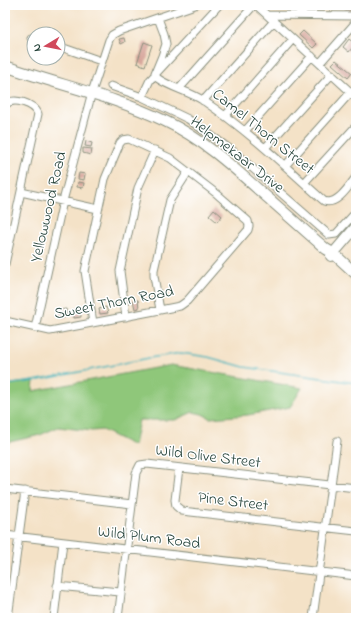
<svg xmlns="http://www.w3.org/2000/svg" width="361" height="623" viewBox="0 0 361 623" font-family="'Indie Flower',sans-serif">
  <style>
    .green { fill: #8fc77a; stroke: #578257 }
    .lines { fill: none; stroke-linecap: round; stroke-linejoin: round }
    .stream { stroke: #45b4bc; stroke-width: 1.5 }
    .building { fill: #d7a69b }
    .street-casing { stroke: #8a907e; stroke-width: 9 }
    .secondary-casing { stroke: #8a907e; stroke-width: 12 }
    .street { stroke: #fff; stroke-width: 7 }
    .secondary { stroke: #fff; stroke-width: 10 }
    .labels { text-anchor: middle; dominant-baseline: central; stroke-width: 3; stroke-linejoin: round; paint-order: stroke }
    .street-label { font-size: 16px; fill: #1f3d34; stroke: #fff }
  </style>
  <rect width="100%" height="100%" fill="#fff"/>
  <filter id="ink" filterUnits="userSpaceOnUse"><feTurbulence type="fractalNoise" baseFrequency=".025" numOctaves="2"/><feDisplacementMap in="SourceGraphic" scale="8" xChannelSelector="R" yChannelSelector="G"/><feConvolveMatrix kernelMatrix="1 2 1 2 8 2 1 2 1" color-interpolation-filters="sRGB"/></filter>
  <filter id="wash" filterUnits="userSpaceOnUse"><feTurbulence type="fractalNoise" baseFrequency=".012" numOctaves="4" result="noise"/><feDisplacementMap in="SourceGraphic" scale="16" xChannelSelector="R" yChannelSelector="G"/><feGaussianBlur stdDeviation="0.9" result="paint"/><feColorMatrix in="noise" values="0 0 0 0 0 0 0 0 0 0 0 0 0 0 0 0 0 1.4 0 .05"/><feComposite in="paint" operator="in"/></filter>
  <g filter="url(#wash)">
    <rect width="100%" height="100%" fill="#f4e2c7"/>
    <path class="green" d="M171,365L302,388L290,407L248,415L210,418L202,414L193,412L175,420H139L134,446L102,430L92,431L58,427L40,435L5,443V385L34,381L33,391Z"/>
    <g class="lines">
      <path class="stream" d="M5,385L34,381L149,358L181,353L208,357L244,367L356,383"/>
    </g>
    <g id="blocks">
      <path class="building" d="M345,5H355V10H345Z
        M303,31L317,44L313,48L299,35Z
        M124,38L125,42L121,44L119,39Z
        M349,39L355,44L349,52L343,47Z
        M144,42L152,45L145,66L137,63Z
        M336,60L352,73L348,78L332,64Z
        M86,141L92,143L91,147L85,146Z
        M83,148L92,149L91,155L83,153Z
        M79,173L85,174L84,180L78,179Z
        M78,182L84,183L83,188L77,187Z
        M214,209L222,216L217,222L209,215Z
        M133,300H138L139,308L135,309Z
        M106,307L108,313L100,314L99,309Z
        M66,309L67,317L61,318L60,310Z
        M80,309L81,317L74,318L73,310Z"/>
    </g>
  </g>
  <g filter="url(#ink)">
    <use href="#blocks" fill-opacity="0" stroke="#8a907e" stroke-width="1"/>
    <g class="lines">
      <g class="street-casing">
        <path id="street" d="M256,5L356,97
          M267,15L356,16
          M158,18L164,34L166,44L162,56L155,73L157,78C171,88 189,91 204,101C247,130 285,166 324,201C337,206 349,186 356,177
          M31,38L34,39
          M58,46L101,61
          M320,63L356,22
          M111,86L142,97L188,119L234,152L329,235L336,234L356,212
          M179,89L254,5
          M142,97L150,80L219,5
          M203,101L274,21
          M5,105C13,96 35,104 38,114L5,264
          M225,116L293,39
          M245,131L312,56
          M265,148L332,74
          M285,166L351,92
          M304,183L356,126
          M21,192L98,209
          M160,310L154,276V270L170,200L188,172
          M126,317L120,271L138,188L155,150
          M5,321L50,331L160,310L180,306L187,301L248,230L249,226L248,221L217,194L170,158L129,139L123,140L120,143L105,179L85,271L93,323
          M35,328L63,201L92,92L109,40L112,35L119,31L195,5
          M179,468L175,500L176,506L182,511L356,531
          M5,489L132,504
          M5,535L356,576
          M57,586L120,592
          M8,618L25,491
          M54,618L63,542
          M118,618L136,473L140,465L147,464L356,488
          M313,618L337,441"/>
      </g>
      <g class="secondary-casing">
        <path id="secondary" d="M5,66C58,85 114,96 165,121C201,138 231,165 260,191C282,210 304,230 326,249L333,253L356,274
          M331,256L356,227"/>
      </g>
      <use href="#street" class="street"/>
      <use href="#secondary" class="secondary"/>
    </g>
  </g>
  <g class="labels">
    <g class="street-label">
      <text transform="translate(263 132) rotate(39)">Camel Thorn Street</text>
      <text transform="translate(237 155) rotate(38)">Helpmekaar Drive</text>
      <text transform="translate(49 207) rotate(-77)">Yellowwood Road</text>
      <text transform="translate(114 303) rotate(-11)">Sweet Thorn Road</text>
      <text transform="translate(208 457) rotate(7)">Wild Olive Street</text>
      <text transform="translate(233 502) rotate(7)">Pine Street</text>
      <text transform="translate(149 538) rotate(7)">Wild Plum Road</text>
    </g>
  </g>
  <rect width="361" height="623" fill="none" stroke="#fff" stroke-width="20"/>
  <g transform="translate(46 46) rotate(260)"><circle r="19" fill="#ffffff" stroke="#a5b1ae"/>
  <path d="M0-3L7 15L0 10L-7 15Z" fill="#d1495b"/>
  <text y="-6" font-size="11" font-weight="bold" text-anchor="middle" fill="#1f3d34">N</text>
  </g>
</svg>
